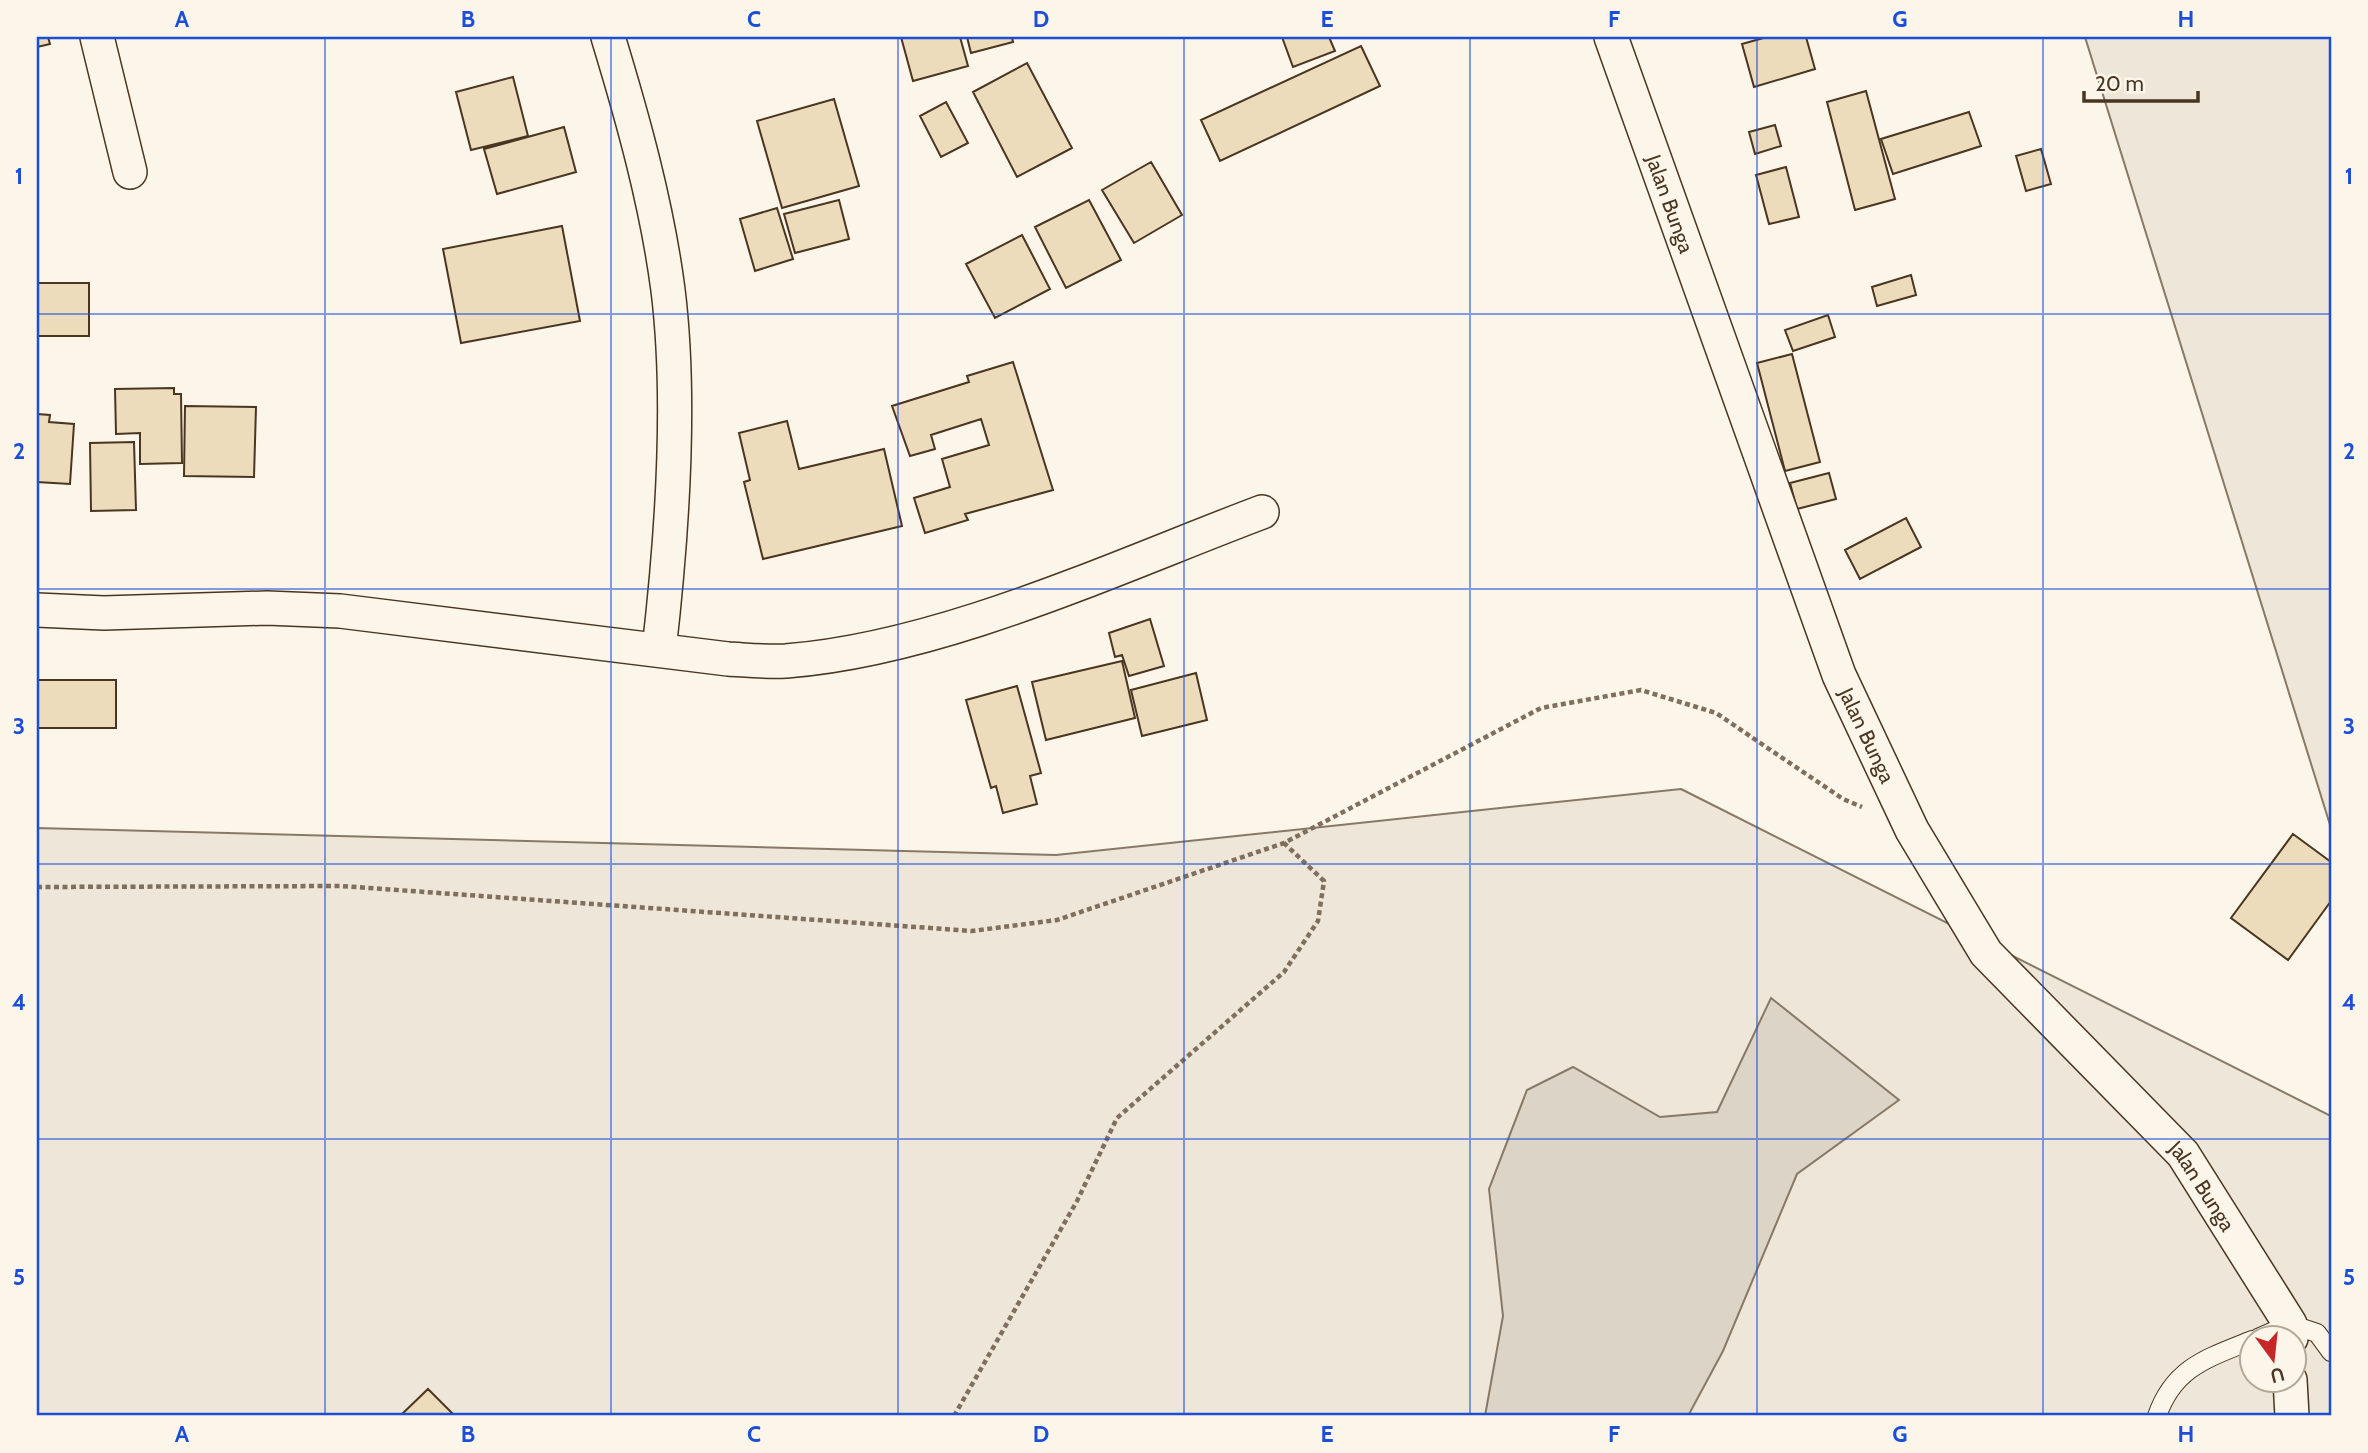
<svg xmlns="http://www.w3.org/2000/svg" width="2368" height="1453" viewBox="0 0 2368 1453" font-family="Cabin,sans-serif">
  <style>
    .green { fill: #ede6d9; stroke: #887966; stroke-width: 2; fill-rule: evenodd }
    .water { fill: #dcd4c6; stroke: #887966; stroke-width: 2 }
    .building { fill: #ecdcbc; stroke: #4a3520; stroke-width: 2 }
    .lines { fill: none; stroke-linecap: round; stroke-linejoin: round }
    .service-casing { stroke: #4a3520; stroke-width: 20 }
    .minor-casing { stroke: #4a3520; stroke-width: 36 }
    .path { stroke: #7f6f5c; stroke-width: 4.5; stroke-dasharray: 5 3.5; stroke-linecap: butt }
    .service { stroke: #fbf6e9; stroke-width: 18 }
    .minor { stroke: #fbf6e9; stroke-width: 33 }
    .grid { fill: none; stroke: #1d4ed8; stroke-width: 2; stroke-opacity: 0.55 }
    .labels { text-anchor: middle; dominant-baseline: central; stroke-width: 5; stroke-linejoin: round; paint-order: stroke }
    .street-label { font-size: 21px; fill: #4a3520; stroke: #fbf6e9 }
    .neatline { fill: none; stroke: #1d4ed8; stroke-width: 2.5 }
    .grid-label { font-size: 23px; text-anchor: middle; font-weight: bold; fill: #1d4ed8 }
  </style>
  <rect width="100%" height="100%" fill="#fbf6e9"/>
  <path class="green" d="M2085,37H2331V828Z
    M1681,789L2331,1116V1416H37V828L1056,855ZM2252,1338H2294V1380H2252Z"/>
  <path class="water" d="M1771,998L1899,1100L1797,1174L1723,1351L1688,1416H1485L1503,1316L1489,1189L1527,1090L1573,1067L1660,1117L1717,1112Z"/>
  <path class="building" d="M37,37H48L50,44L37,47Z
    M901,37H960L968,66L913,81Z
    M967,37H1012L1013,42L971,53Z
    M1282,37H1329L1335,51L1293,67Z
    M1767,37H1806L1815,69L1754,87L1742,44Z
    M1361,46L1380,86L1220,161L1201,120Z
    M1027,63L1072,148L1017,177L973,92Z
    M513,77L528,136L471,150L456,92Z
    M1866,91L1895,199L1855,210L1827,102Z
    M834,99L859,186L782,208L757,121Z
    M946,102L968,143L941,157L920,116Z
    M1969,112L1981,146L1893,174L1881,139Z
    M1775,125L1781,146L1755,154L1749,132Z
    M564,127L576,172L497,194L484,149Z
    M2041,149L2051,184L2026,191L2016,156Z
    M1151,162L1182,215L1134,243L1102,190Z
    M1786,167L1799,217L1769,224L1756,175Z
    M839,200L849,239L795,253L784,214Z
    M1089,200L1121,260L1066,288L1035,227Z
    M777,208L793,259L755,271L740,219Z
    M562,226L580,321L461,343L443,249Z
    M1022,235L1050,289L995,318L966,264Z
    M1911,275L1916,295L1877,306L1872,287Z
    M37,283H89V336H37Z
    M1828,315L1835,337L1793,351L1785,330Z
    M1792,354L1820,462L1785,471L1757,363Z
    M1013,362L1053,490L965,514L968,520L925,533L914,498L950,487L942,459L989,445L981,419L931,435L935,449L910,456L892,406L969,382L967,376Z
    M174,388V394H181L182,463L140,464V433L116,434L115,389Z
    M185,406L256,407L254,477L184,476Z
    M37,414L50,415L49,422L74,424L70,484L37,482Z
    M787,421L799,469L884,449L902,526L763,559L744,482L750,480L739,433Z
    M134,442L136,510L91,511L90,443Z
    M1829,473L1836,499L1797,509L1790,483Z
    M1906,518L1921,547L1860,579L1845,550Z
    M1150,619L1164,666L1129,676L1122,655L1115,657L1109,633Z
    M1122,661L1135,718L1046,740L1032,682Z
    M1196,673L1207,720L1142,736L1131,690Z
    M37,680H116V728H37Z
    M1017,686L1041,773L1030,776L1037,804L1003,813L996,786L991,788L966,700Z
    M2293,834L2331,862V901L2288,960L2231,918Z
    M428,1389L455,1416H400Z"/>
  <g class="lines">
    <g class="service-casing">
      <path id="service" d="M2258,1338L2290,1324L2317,1333L2331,1352
        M2157,1416C2174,1367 2208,1358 2252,1340"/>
    </g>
    <g class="minor-casing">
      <g id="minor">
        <path d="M97,37L130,172"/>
        <path d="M608,37C633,119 657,205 668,290C682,403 672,537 659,650"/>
        <path id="s1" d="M1611,37L1839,675L1912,830L1986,953L2183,1154L2290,1324L2291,1338"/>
        <path d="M37,610L104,613L267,608L340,611L728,659C747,660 767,662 786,661C942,649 1116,567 1262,512"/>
        <path d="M2290,1380L2292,1416"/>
      </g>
    </g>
    <path class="path" d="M37,887L341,886L972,931L1057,920L1284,843L1541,708L1641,690L1716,713L1843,799L1862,807
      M954,1416L1077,1201L1117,1118L1284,972L1318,921L1324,881L1284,843"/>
    <use href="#service" class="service"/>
    <use href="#minor" class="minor"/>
  </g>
  <path class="grid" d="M325,37V1416M611,37V1416M898,37V1416M1184,37V1416M1470,37V1416M1757,37V1416M2043,37V1416M37,314H2331M37,589H2331M37,864H2331M37,1139H2331"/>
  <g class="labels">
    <g class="street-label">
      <text stroke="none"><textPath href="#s1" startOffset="177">Jalan Bunga</textPath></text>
      <text stroke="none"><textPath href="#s1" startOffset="744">Jalan Bunga</textPath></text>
      <text stroke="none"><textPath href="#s1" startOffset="1311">Jalan Bunga</textPath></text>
    </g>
  </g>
  <rect width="2368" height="1453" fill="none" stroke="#fbf6e9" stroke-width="77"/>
  <g transform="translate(2273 1359) rotate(165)"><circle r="33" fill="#fbf6e9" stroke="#b4a999" stroke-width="2"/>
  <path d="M0-5L12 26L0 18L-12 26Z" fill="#c62828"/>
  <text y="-10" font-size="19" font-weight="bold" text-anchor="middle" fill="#4a3520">U</text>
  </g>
  <path d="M2084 91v10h114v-10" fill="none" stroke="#4a3520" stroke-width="3.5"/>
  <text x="2095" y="91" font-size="21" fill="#4a3520" stroke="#fbf6e9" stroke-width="5" paint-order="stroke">20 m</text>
  <rect x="38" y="38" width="2292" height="1376" class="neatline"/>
  <g class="grid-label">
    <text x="182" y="27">A</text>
    <text x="468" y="27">B</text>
    <text x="754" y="27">C</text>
    <text x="1041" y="27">D</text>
    <text x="1327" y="27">E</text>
    <text x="1614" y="27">F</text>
    <text x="1900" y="27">G</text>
    <text x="2186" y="27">H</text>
    <text x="19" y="184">1</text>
    <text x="2349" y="184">1</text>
    <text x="19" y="459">2</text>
    <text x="2349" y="459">2</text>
    <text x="19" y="734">3</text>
    <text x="2349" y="734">3</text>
    <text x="19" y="1010">4</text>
    <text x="2349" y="1010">4</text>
    <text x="19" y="1285">5</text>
    <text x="2349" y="1285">5</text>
    <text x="182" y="1442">A</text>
    <text x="468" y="1442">B</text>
    <text x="754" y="1442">C</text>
    <text x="1041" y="1442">D</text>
    <text x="1327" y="1442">E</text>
    <text x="1614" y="1442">F</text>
    <text x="1900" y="1442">G</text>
    <text x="2186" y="1442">H</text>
  </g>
</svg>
